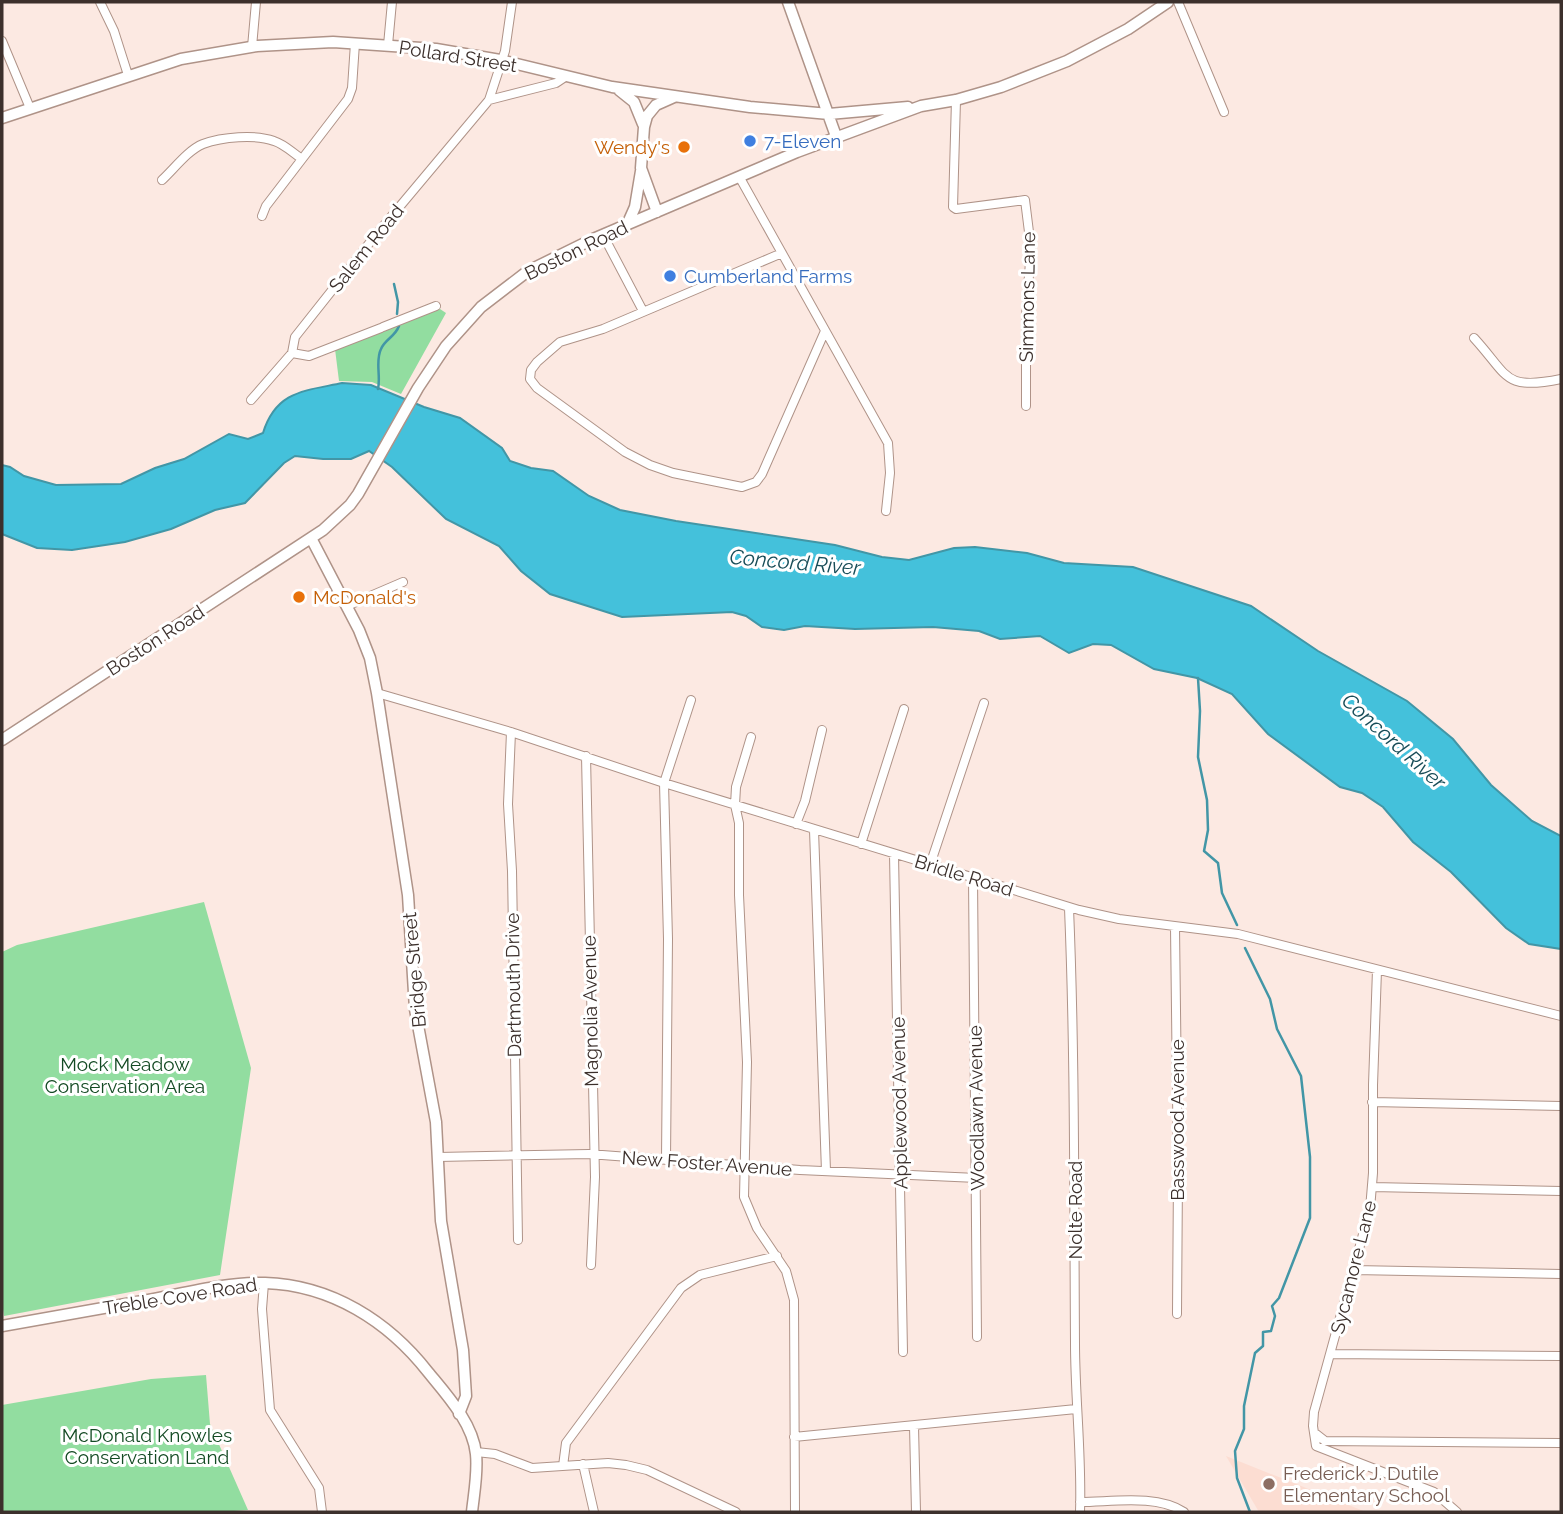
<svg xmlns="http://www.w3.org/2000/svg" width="1563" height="1514" viewBox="0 0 1563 1514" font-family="Raleway,sans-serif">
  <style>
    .built { fill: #fcddd2 }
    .green { fill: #92dda0 }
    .water { fill: #44c1db; stroke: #4296a6; stroke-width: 2 }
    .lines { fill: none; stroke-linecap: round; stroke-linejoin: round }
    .stream { stroke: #4296a6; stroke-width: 2.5 }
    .minor-casing { stroke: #af9388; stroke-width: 10 }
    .major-casing { stroke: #af9388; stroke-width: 13 }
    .minor { stroke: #fff; stroke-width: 8 }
    .major { stroke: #fff; stroke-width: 10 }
    .shop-dot { fill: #3f7fe0; stroke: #fff; stroke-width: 2.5 }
    .food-dot { fill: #e8710a; stroke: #fff; stroke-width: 2.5 }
    .education-dot { fill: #8d6e63; stroke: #fff; stroke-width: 2.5 }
    .labels { text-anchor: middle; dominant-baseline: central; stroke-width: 6; stroke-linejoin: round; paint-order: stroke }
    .street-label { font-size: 19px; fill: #3c302c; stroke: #fff }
    .shop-label { font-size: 19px; fill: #366cbe; stroke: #fff; text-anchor: start }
    .food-label { font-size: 19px; fill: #c56008; stroke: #fff; text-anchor: end }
    .park-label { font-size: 19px; fill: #134a23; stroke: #fff }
    .education-label { font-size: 19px; fill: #785e54; stroke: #fff; text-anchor: start }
    .water-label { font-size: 21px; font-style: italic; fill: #184d58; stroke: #fff }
  </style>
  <rect width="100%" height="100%" fill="#fce9e2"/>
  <path class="built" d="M1226,1456L1366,1512H1259Z"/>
  <path class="green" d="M440,309L446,313L401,394L372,382L339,381L335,349Z
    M204,902L251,1068L220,1275L4,1316L2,1302V952L17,945Z
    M206,1375L210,1424L248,1510L220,1512H2V1405L151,1379Z"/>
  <path class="water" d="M342,383L371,385L424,407L460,418L502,448L510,461L531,468L553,471L589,496L620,510L676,521L835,545L882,557L909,560L954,548L975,547L1027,553L1064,563L1133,567L1251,606L1318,651L1407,701L1453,739L1491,785L1532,821L1561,836V949L1529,944L1506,928L1451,872L1413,842L1383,807L1362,793L1340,787L1268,734L1232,694L1197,678L1154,669L1111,645L1093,644L1069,653L1040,636L1000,639L979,631L933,627L855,629L805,626L784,630L762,627L746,616L732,612L622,617L550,594L521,571L499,546L446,519L392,467L369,451L351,459H323L295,456L284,463L245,503L215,510L171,529L125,542L72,550L37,548L2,534V465L10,467L24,476L56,485L121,484L155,468L184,459L229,434L248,439L263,433C276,391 304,391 342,383Z"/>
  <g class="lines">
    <path class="stream" d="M394,284L398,302L397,314
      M378,389C381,376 375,361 381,349C385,339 395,337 399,326
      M1198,678L1200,711L1198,757L1207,800L1208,830L1204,851L1218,863L1222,893L1237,925
      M1245,948L1270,999L1277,1029L1301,1076L1310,1157V1218L1279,1298L1272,1306L1275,1316L1271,1331L1263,1332V1346L1255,1353L1244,1406V1429L1235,1451L1237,1478L1250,1512"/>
    <g class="minor-casing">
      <path id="minor" d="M100,2L114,31L128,75
        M1178,2L1224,112
        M2,41L30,108
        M388,45L392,2
        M252,47L256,2
        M489,100L556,83L565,77
        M956,100L953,207L956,209L1025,200L1031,248L1026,316V406
        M740,178L888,443L890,473L886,511
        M162,180C174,169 188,150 203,144C222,137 255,134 274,141C284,144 293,153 302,159
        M262,216L266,206L348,99L352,88L355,43
        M603,235L643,311
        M782,253L603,329L560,342L537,362L531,370L530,379L537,388L625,452L650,465L673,473L742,487L756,482L762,474L825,331
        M383,327L436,306
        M1474,338C1509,376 1503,391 1561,379
        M292,353L309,356L381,328
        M251,400L292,353L295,337L375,236L489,100L505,51L512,2
        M347,606L403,582
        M377,693L511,732L664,783L1079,910L1119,919L1238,934L1561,1016
        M511,732L508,804L512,871L518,1240
        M751,737L736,787L735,805L739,823V895L747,1062L744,1197L757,1228L786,1271L794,1300L795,1512
        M586,756L595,1177L591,1265
        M796,824L805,801L822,730
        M814,830L826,1171
        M861,844L904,709
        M894,854L903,1352
        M930,865L984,703
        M973,878L977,1337
        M1069,908C1075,1053 1074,1198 1075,1343C1075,1399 1082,1456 1080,1512
        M1175,927L1178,1176L1177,1314
        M1377,970L1373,1085V1173L1370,1209L1314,1412L1313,1426L1316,1446L1434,1492L1457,1512
        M1372,1102L1561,1106
        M438,1157L589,1154L800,1170L977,1178
        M666,1160L668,939L664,783L691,700
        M1372,1187L1561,1191
        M1354,1270L1561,1274
        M264,1283L262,1309L270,1410L319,1488L322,1512
        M1331,1354L1561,1356
        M914,1426L916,1512
        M1316,1434L1325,1441L1561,1443
        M794,1437L1076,1409
        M476,1452L495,1454L532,1468L608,1463L626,1465L647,1470L736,1512
        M583,1464L594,1512
        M563,1466L566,1443L681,1288L700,1275L777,1256
        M1080,1502C1112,1502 1156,1494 1184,1512"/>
    </g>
    <g class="major-casing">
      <path id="major" d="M788,2L837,139
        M619,90L634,102L643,124
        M2,118L181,59L257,46L333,42L436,49L500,60L612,87L750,107L829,114L908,107
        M657,212L641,168L644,127L647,116L656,105L674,97
        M627,225L635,207L641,171
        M311,538L359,630L370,658L377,693L408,895L415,1009L436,1122L441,1221L463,1350L466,1396L459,1414
        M2,740L323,530L350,505L358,494L418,388L446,346L481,307L528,271L593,239L797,152L921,106L956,100L1001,87L1067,61L1128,29L1168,2
        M2,1326C53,1317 103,1308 154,1299C190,1292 228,1282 265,1283C331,1285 388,1321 428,1372C446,1394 473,1423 476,1454C478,1473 474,1493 472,1512"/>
    </g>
    <use href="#minor" class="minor"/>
    <use href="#major" class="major"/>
  </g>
  <g class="shop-dot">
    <circle cx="750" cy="141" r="7"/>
    <circle cx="670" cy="276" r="7"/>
  </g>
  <g class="food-dot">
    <circle cx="684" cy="147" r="7"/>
    <circle cx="299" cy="597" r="7"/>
  </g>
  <circle class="education-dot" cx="1269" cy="1484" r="7"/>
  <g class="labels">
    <g class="street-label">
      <text transform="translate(458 56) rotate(9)">Pollard Street</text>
      <text transform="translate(366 248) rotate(-51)">Salem Road</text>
      <text transform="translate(576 250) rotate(-26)">Boston Road</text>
      <text transform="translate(1027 297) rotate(-89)">Simmons Lane</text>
      <text transform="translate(155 640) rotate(-33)">Boston Road</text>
      <text transform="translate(964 875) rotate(17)">Bridle Road</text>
      <text transform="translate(414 970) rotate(-95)">Bridge Street</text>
      <text transform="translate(513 985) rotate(-91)">Dartmouth Drive</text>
      <text transform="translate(590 1011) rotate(-91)">Magnolia Avenue</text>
      <text transform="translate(899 1103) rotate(-91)">Applewood Avenue</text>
      <text transform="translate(976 1108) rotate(-91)">Woodlawn Avenue</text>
      <text transform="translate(1177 1120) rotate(-90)">Basswood Avenue</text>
      <text transform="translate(707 1163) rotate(4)">New Foster Avenue</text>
      <text transform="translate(1075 1210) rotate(-90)">Nolte Road</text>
      <text transform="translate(1353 1267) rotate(-76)">Sycamore Lane</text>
      <text transform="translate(180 1296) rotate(-9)">Treble Cove Road</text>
    </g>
    <g class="shop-label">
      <text x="764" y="141">7-Eleven</text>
      <text x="684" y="276">Cumberland Farms</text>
    </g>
    <g class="food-label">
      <text x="670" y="147">Wendy's</text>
      <text x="313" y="597" text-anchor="start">McDonald's</text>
    </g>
    <g class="park-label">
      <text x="125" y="1064">Mock Meadow<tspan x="125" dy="22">Conservation Area</tspan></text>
      <text x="147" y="1435">McDonald Knowles<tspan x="147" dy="22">Conservation Land</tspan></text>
    </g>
    <g class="education-label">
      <text x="1283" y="1473">Frederick J. Dutile<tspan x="1283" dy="22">Elementary School</tspan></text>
    </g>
    <g class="water-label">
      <text transform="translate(795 562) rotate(5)">Concord River</text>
      <text transform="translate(1394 741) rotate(42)">Concord River</text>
    </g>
  </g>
  <rect width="1563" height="1514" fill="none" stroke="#3c302c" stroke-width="7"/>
</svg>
